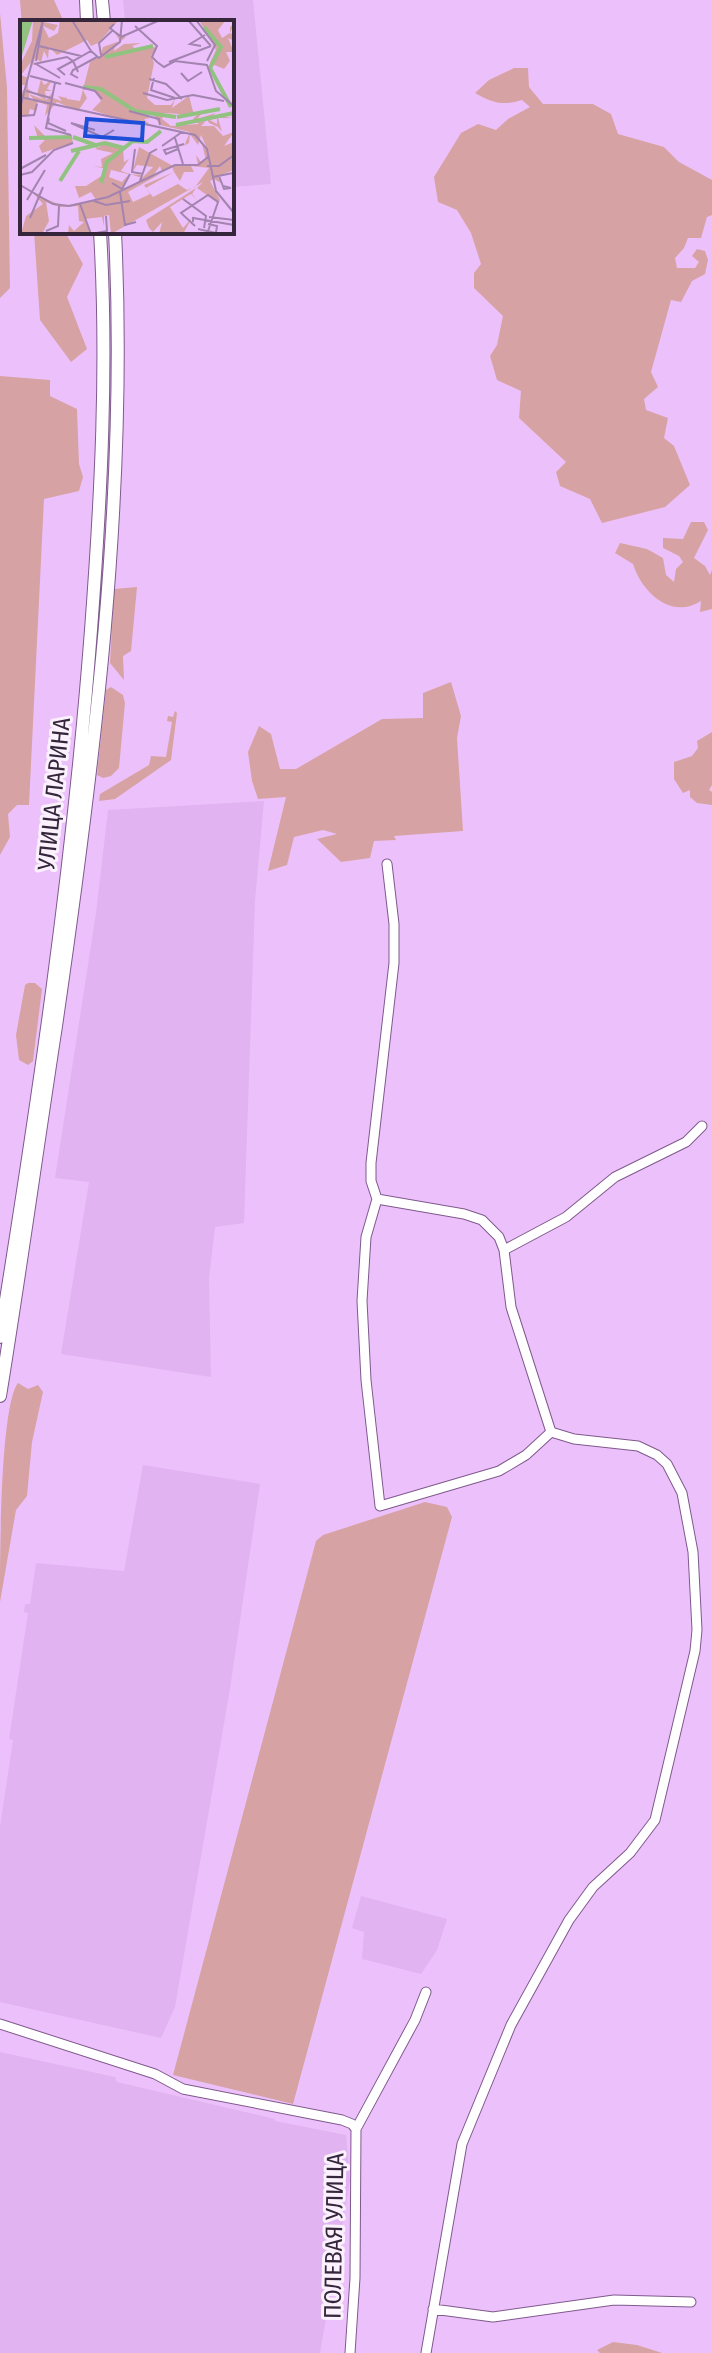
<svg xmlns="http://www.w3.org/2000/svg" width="712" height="2353" viewBox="0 0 712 2353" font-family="'Fira Sans Condensed',sans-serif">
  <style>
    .built { fill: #e1b3f0 }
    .green { fill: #d7a2a3 }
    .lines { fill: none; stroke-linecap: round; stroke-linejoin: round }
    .minor-casing { stroke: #7f598c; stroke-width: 11 }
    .major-casing { stroke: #7f598c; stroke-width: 14 }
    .minor { stroke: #fff; stroke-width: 9 }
    .major { stroke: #fff; stroke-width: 12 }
    .labels { text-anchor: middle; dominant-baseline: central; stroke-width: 6; stroke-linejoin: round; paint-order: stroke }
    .street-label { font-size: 24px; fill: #36263c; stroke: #faf1fd }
    .inset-river { fill: none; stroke: #92c280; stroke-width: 4 }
    .inset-road { fill: none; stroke: #a383af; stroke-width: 2 }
    .view { fill: #1d4ed8; fill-opacity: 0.15; stroke: #1d4ed8; stroke-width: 4 }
    .inset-edge { fill: none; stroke: #36263c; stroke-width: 4 }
  </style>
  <rect width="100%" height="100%" fill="#ecc1fb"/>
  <path class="built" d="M123,0H253L271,184L232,187V22H125Z
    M264,801L255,901L244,1223L215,1227L209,1279L211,1377L61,1354L89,1182L55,1178L96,913L108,810Z
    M143,1465L260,1484L230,1689L175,2007L161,2038L0,2002V1827L13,1740L9,1739L28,1613L24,1612L25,1604H30L36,1563L124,1571Z
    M361,1896L447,1919L437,1950L421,1974L362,1959L364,1932L352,1928Z
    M0,2052L115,2077L117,2082L275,2119V2121L346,2135L350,2180L320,2353H0Z"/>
  <path class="green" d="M20,0H54L64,22H22V26Z
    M0,13L7,88L10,288L0,298Z
    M514,68H528L529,87L543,104H593L611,114L618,134L664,147L679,162L712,180V215L707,217L701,238H688L684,248L675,258L677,268H695L699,262L692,256L697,249L705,251L708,260L705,274L692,281L681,302L671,300L651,372L658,387L644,399L646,410L668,418L664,438L674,446L690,485L665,507L602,523L590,499L560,486L556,472L566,462L519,418L521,391L497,380L490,356L497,345L503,316L474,288V273L481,264L471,233L457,210L438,202L434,177L461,133L478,124L496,130L508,119L530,107L522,100C503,106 492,103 475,93L489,80Z
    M34,232H65L83,264L67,297L87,349L71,362L40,320Z
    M0,376L50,380V396L77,409L79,464L83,477L79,491L44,499L29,805H17L8,814L10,837L0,855Z
    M691,522H704L708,530L694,558L705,566L710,575L712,570V609L700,612L701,601C672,620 642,593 633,564L615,553L620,543L647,549L663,558L666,575L674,582L676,569L683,562L679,556L663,548V538L683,539Z
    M137,587L131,651L123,656L124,680L110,663L114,589Z
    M451,682L461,716L457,738L463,831L394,836L396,840L374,841L370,858L341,862L317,839L337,834L323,830L294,837L287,865L268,871L286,797L258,799L252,781L248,752L259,726L271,734L280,769H296L382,719L423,718V693Z
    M111,687L123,695L125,703L119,768L111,776L103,778L97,775L106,690Z
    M175,711L177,713L171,760L115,799L99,801L100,794L149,765L151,756L166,757L172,722L167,721L168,716L173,717Z
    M712,732V785L709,790L712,792V805L697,803L690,797V790L683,793L674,779V762L692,756L698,748L697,741Z
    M28,983H35L42,989L33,1061L28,1065L19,1060L16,1035L25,985Z
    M18,1383L28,1389L38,1385L43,1392L32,1442L27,1496L16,1510L0,1602C0,1561 0,1406 18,1383Z
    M425,1502L447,1507L452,1517L293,2104L173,2075L316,1541L323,1535Z
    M613,2342L637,2345L662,2353H600L597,2350Z"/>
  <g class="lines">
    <g class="minor-casing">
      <path id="minor" d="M387,864L394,924V963L371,1163V1181L377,1199L366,1237L362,1301L366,1380L380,1506L499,1471L526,1455L551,1432
        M377,1199L464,1214L482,1220L499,1237L504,1250L511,1307L551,1432L574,1439L638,1446L657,1455L667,1464L682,1493L693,1552L697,1630L695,1651L655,1820L630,1853L593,1887L569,1920L511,2025L462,2144L426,2353
        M504,1250L566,1217L615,1177L686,1142L702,1126
        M0,2024L155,2074L183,2089L342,2120L352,2124L356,2129
        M433,2309L493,2317L614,2300L691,2302
        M350,2353L355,2278L356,2129L415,2020L426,1992"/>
    </g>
    <g class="major-casing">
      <path id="major" d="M86,0L87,22
        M102,0L104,22
        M0,1337C38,1102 73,867 91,630C101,497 108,365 100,232
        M0,1396C20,1273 37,1149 56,1026C94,764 128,497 115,232"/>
    </g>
    <use href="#minor" class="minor"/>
    <use href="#major" class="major"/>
  </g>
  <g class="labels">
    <g class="street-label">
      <text transform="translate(54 794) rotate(-84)">УЛИЦА ЛАРИНА</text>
      <text transform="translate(334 2236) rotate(-89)">ПОЛЕВАЯ УЛИЦА</text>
    </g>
  </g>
  <g transform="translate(20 20)">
    <rect width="214" height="214" fill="#ecc1fb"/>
    <path d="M13,0L38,5L34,11L23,6L29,18L38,13L40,0H99L78,23L71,26L67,20L37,35L29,27L28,39L24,31L21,42L15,38L13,46L11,42L1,55L8,58V69L13,72H9V80L15,81L9,74L25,80L17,75L21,59L24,65L32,60L27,69L32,71H25L26,80L32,73L33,78L42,81L38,76L47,78L45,71L47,79L60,81L70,42L80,36L83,27L100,21L94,11L106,17L95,26L94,31L104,24L121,23L112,26L117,30L137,27L131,36L134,43L127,78L135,85H151L155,79L152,88L169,76L174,95L144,93L142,99L151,106L179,104L173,99L176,96L184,91L177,99L196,93L188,99L197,104V96L214,98H198L202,112L198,107L189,103L186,97L180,102L186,101L181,106H194L203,116L214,112L204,126L214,122V150L198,156L201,163L194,159L190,161L200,180L198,183L177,168L183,162L91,214L89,195L84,196V206L82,197L65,199L71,214H48L37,212L48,213L49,205L54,211L64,202L59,201L58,186L40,187L26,182L29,201L23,212L1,214L6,196L23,184L13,173L18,175L22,169L19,176L43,186L76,180L71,172L59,178L55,166H66L83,155V148L72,146L82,147L81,139L93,133L75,129L85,124L103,128L104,142L109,139L101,151L122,158L133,147L117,145L113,151L119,127L153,146L178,145L176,135L181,142L186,140L182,124L190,135L181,115L178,125L170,114L169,123L164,126L170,112L140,105L133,94L108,89L130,98L124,99L129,104H115L72,90L81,81L73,69L63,70L67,78L58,91L37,82L25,96L27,85L18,82L16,91L10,89L8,96L3,97L0,95V75L7,65H0V45L12,21ZM140,146L142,152L152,147L154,152L124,165L130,174L113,182L108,172L142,153L132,157ZM171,146L189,148L175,167L167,170L158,164L133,177L126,168L154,152L160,161L164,152H174ZM91,150L108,154L121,155L118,164L102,170L108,155L102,162L89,157ZM179,0H206L198,10L202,18L210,13V7L214,4L210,13L214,15V21L208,18L214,32H206L210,41L204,49L190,43L196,30ZM14,105L25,116L52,118L53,123L22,133L19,126L25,120L18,119ZM176,168L172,174L177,180L171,174L150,187L163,208L172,198L163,214H139L142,202L133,212L129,208L126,200Z" fill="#d7a2a3" fill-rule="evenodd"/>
    <path d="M0,0H13L0,42L2,22Z" fill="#92c280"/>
    <path class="inset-river" d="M184,7L201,27L190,48L211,87M85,37L133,26M63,67L81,69L115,91L156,97M157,97L200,89M156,105L214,93M53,117L78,126M9,118L52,117M51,131L85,123L104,128L113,121L127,122L141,111M40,161L59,131M81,163L87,142L104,128"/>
    <path class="inset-road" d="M52,0L71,31M168,0L191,26M176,0L195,25L187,41M94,4L90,8L101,17L140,0M115,6L137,26L132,37L137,42M19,26L61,36M181,26L170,24L185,15M81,35L79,23L93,10M16,41L23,0M137,42L144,47L155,41L187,45L196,71L214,86M149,42L191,26M14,44L47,37L53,41L71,31L79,38L100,22L102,0M16,44L40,58M161,53L168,61L182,52M45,55L38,49L53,41L58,52M10,56L41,64M58,58L51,54L53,50L77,37M134,58L131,70L155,78M129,59L146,64L162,79M35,63L26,108L51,115M45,63L75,71L82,79M6,71L31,78M123,73L147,80L173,75L204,81M0,77L175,115L187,129L196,171L214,193M0,88L23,0M109,91L139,99L140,105M1,96L14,95L17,84M29,98L28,103L46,111M75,110L51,103L82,117L94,110M155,118L163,144M142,126L162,112M115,129L112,152L123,154M158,129L146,134L144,130L164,124M187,146H199L214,135M0,149L26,135M0,155L12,152L34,130L53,123M199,156L204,169L211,168L203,166M193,157L213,153L214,164M120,161L130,133L137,129M92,163L102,169L110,154M0,165L33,184L49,186L88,177L155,145H178L188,137M100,172L105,205L116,202M163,179L186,196L184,208M7,180L25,150M74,181L86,185L110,181M60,184L71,214M189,197L214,200M10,198L23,167M173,202V198L214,205M175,206L161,193L188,175L198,182L187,214M178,209L196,213L197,206L188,204M26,211L38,206L39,186M71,214L87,211L86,196"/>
    <path class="view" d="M67,99L123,103L122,120L65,116Z"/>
    <rect width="214" height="214" class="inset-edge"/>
  </g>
</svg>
